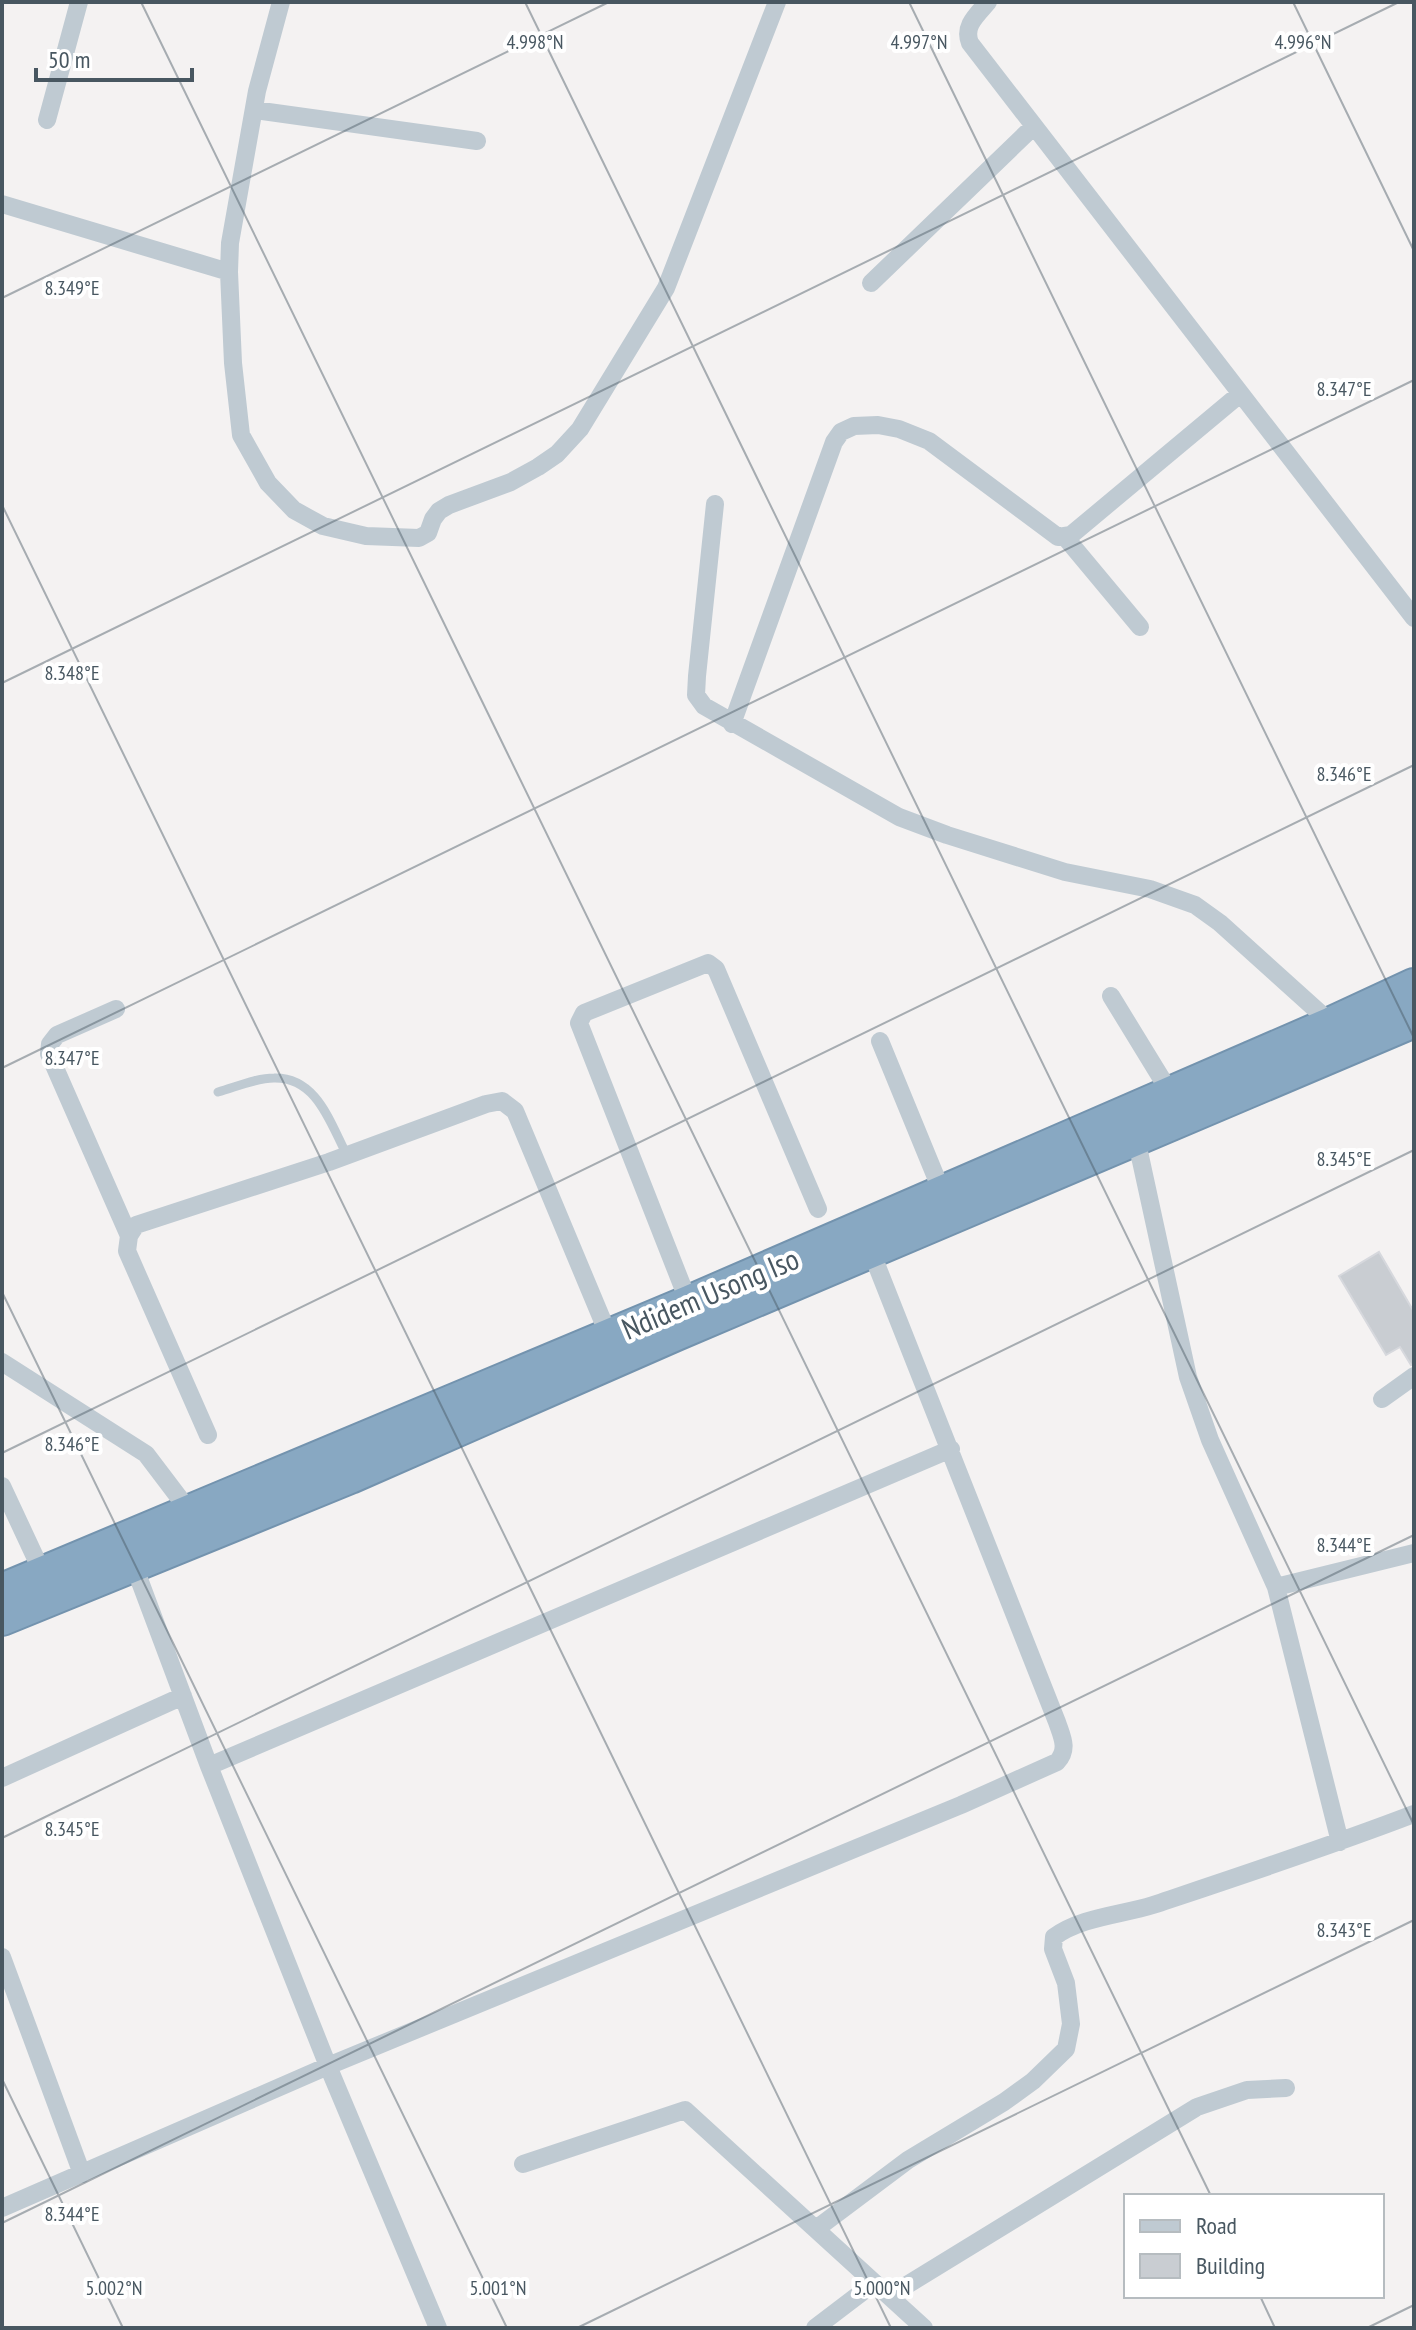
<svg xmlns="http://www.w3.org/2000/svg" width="1416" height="2330" viewBox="0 0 1416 2330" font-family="'PT Sans Narrow',sans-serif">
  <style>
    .building { fill: #c9cdd2; stroke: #d6d8dd; stroke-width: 2 }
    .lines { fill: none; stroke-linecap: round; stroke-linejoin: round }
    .highway-casing { stroke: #7393ae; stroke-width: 38 }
    .lane { stroke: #bfcad2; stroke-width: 9 }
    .street { stroke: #bfcad2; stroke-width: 18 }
    .highway { stroke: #88a8c2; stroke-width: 34 }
    .ticks { fill: none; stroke: #485761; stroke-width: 2; stroke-opacity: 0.45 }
    .labels { text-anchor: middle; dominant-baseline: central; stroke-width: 8; stroke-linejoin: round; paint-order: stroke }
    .street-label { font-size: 30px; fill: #485761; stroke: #fff }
    .ticks-label { font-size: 20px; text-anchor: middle; fill: #485761; stroke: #fff; stroke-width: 8; stroke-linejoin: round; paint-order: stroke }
  </style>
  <rect width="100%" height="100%" fill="#f4f2f2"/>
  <path class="building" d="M1379,1252L1414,1312V1364L1411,1365L1400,1347L1386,1355L1339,1276Z"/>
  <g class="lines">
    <g class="highway-casing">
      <path id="highway" d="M2,1591L689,1303L1332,1024L1414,986
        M2,1618L350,1476L676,1333L1414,1020"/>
    </g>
    <path class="lane" d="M218,1092C236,1087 256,1078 274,1078C317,1077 330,1123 347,1155"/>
    <path class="street" d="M281,2L257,91L230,243L229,272L233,363L241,435L268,483L294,510L323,526L366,536L419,538L428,533L433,519L439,511L449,505L511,482L538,467L557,454L580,429L666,288L777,2
      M988,2C977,15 963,26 970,43L1414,618
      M254,110L477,141
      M47,120L79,2
      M2,204L229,272
      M871,283L1034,126
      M715,504L697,676L696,695L704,706L899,817L947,835L1065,872L1150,889L1195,905L1220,923L1332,1024
      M1065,537L1140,627
      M732,724L834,442L841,432L854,426L878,425L899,429L929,441L1058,537L1071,535L1240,394
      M1111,996L1171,1094
      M116,1009L57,1035L50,1044L49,1054L129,1236
      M880,1041L942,1192
      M1136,1138L1188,1377L1210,1440L1276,1587L1340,1842
      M689,1303L579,1023L584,1013L708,963L716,969L818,1209
      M2,1362L146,1454L190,1512
      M1382,1399L1414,1376
      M208,1435L127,1251L129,1236L136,1225L329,1162L486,1104L502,1101L515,1111L609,1336
      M2,1486L43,1574
      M133,1563L209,1766L328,2066L438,2328
      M1276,1587L1414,1553
      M209,1766L951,1449
      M2,1778L183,1696
      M2,1957L82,2174
      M523,2164L685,2110L924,2328
      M2,2208L328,2066L961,1805L1057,1762C1069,1749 1062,1737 1057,1722L871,1251
      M816,2229L908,2160L1004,2102L1033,2081L1066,2049L1071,2024L1066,1983L1053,1949L1054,1937C1081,1917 1121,1915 1153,1905C1240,1876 1328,1847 1414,1814
      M889,2296L1197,2107L1247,2090L1286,2088
      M815,2328L874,2283"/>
    <use href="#highway" class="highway"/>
  </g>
  <path class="ticks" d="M141,2L1211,2196M525,2L1414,1825M909,2L1414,1038M1293,2L1414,251M2,298L609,2M2,505L891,2328M2,683L1399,2M2,1068L1414,380M2,1292L507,2328M2,1453L1414,765M2,1838L1414,1150M2,2079L123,2328M2,2223L1414,1535M1260,2296L1275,2328M577,2328L1414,1920M1367,2328L1414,2305"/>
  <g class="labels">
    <g class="street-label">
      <text transform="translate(710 1293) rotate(-23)">Ndidem Usong Iso</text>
    </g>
  </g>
  <g class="ticks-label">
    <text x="535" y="49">4.998°N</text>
    <text x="919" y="49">4.997°N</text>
    <text x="1303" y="49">4.996°N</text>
    <text x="72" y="295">8.349°E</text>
    <text x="1344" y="396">8.347°E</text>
    <text x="72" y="680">8.348°E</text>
    <text x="1344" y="781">8.346°E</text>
    <text x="72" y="1065">8.347°E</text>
    <text x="1344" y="1166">8.345°E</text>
    <text x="72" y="1451">8.346°E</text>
    <text x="1344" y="1552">8.344°E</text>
    <text x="72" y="1836">8.345°E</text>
    <text x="1344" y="1937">8.343°E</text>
    <text x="72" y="2221">8.344°E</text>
    <text x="114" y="2295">5.002°N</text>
    <text x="498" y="2295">5.001°N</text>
    <text x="882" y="2295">5.000°N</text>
  </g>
  <rect width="1416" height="2330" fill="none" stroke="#485761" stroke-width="8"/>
  <rect x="1124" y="2194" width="260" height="104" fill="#ffffff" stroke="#b6bcc0" stroke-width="2"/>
  <rect x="1140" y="2220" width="40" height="12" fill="#bfcad2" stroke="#b6bcc0" stroke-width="2"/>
  <text x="1196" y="2234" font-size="24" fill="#485761">Road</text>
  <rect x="1140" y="2254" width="40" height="24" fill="#c9cdd2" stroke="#b6bcc0" stroke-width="2"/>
  <text x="1196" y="2274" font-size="24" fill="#485761">Building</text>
  <path d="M36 68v12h156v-12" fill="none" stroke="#485761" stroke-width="4"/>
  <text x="48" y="68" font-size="24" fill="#485761" stroke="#ffffff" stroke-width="6" paint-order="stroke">50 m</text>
</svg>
